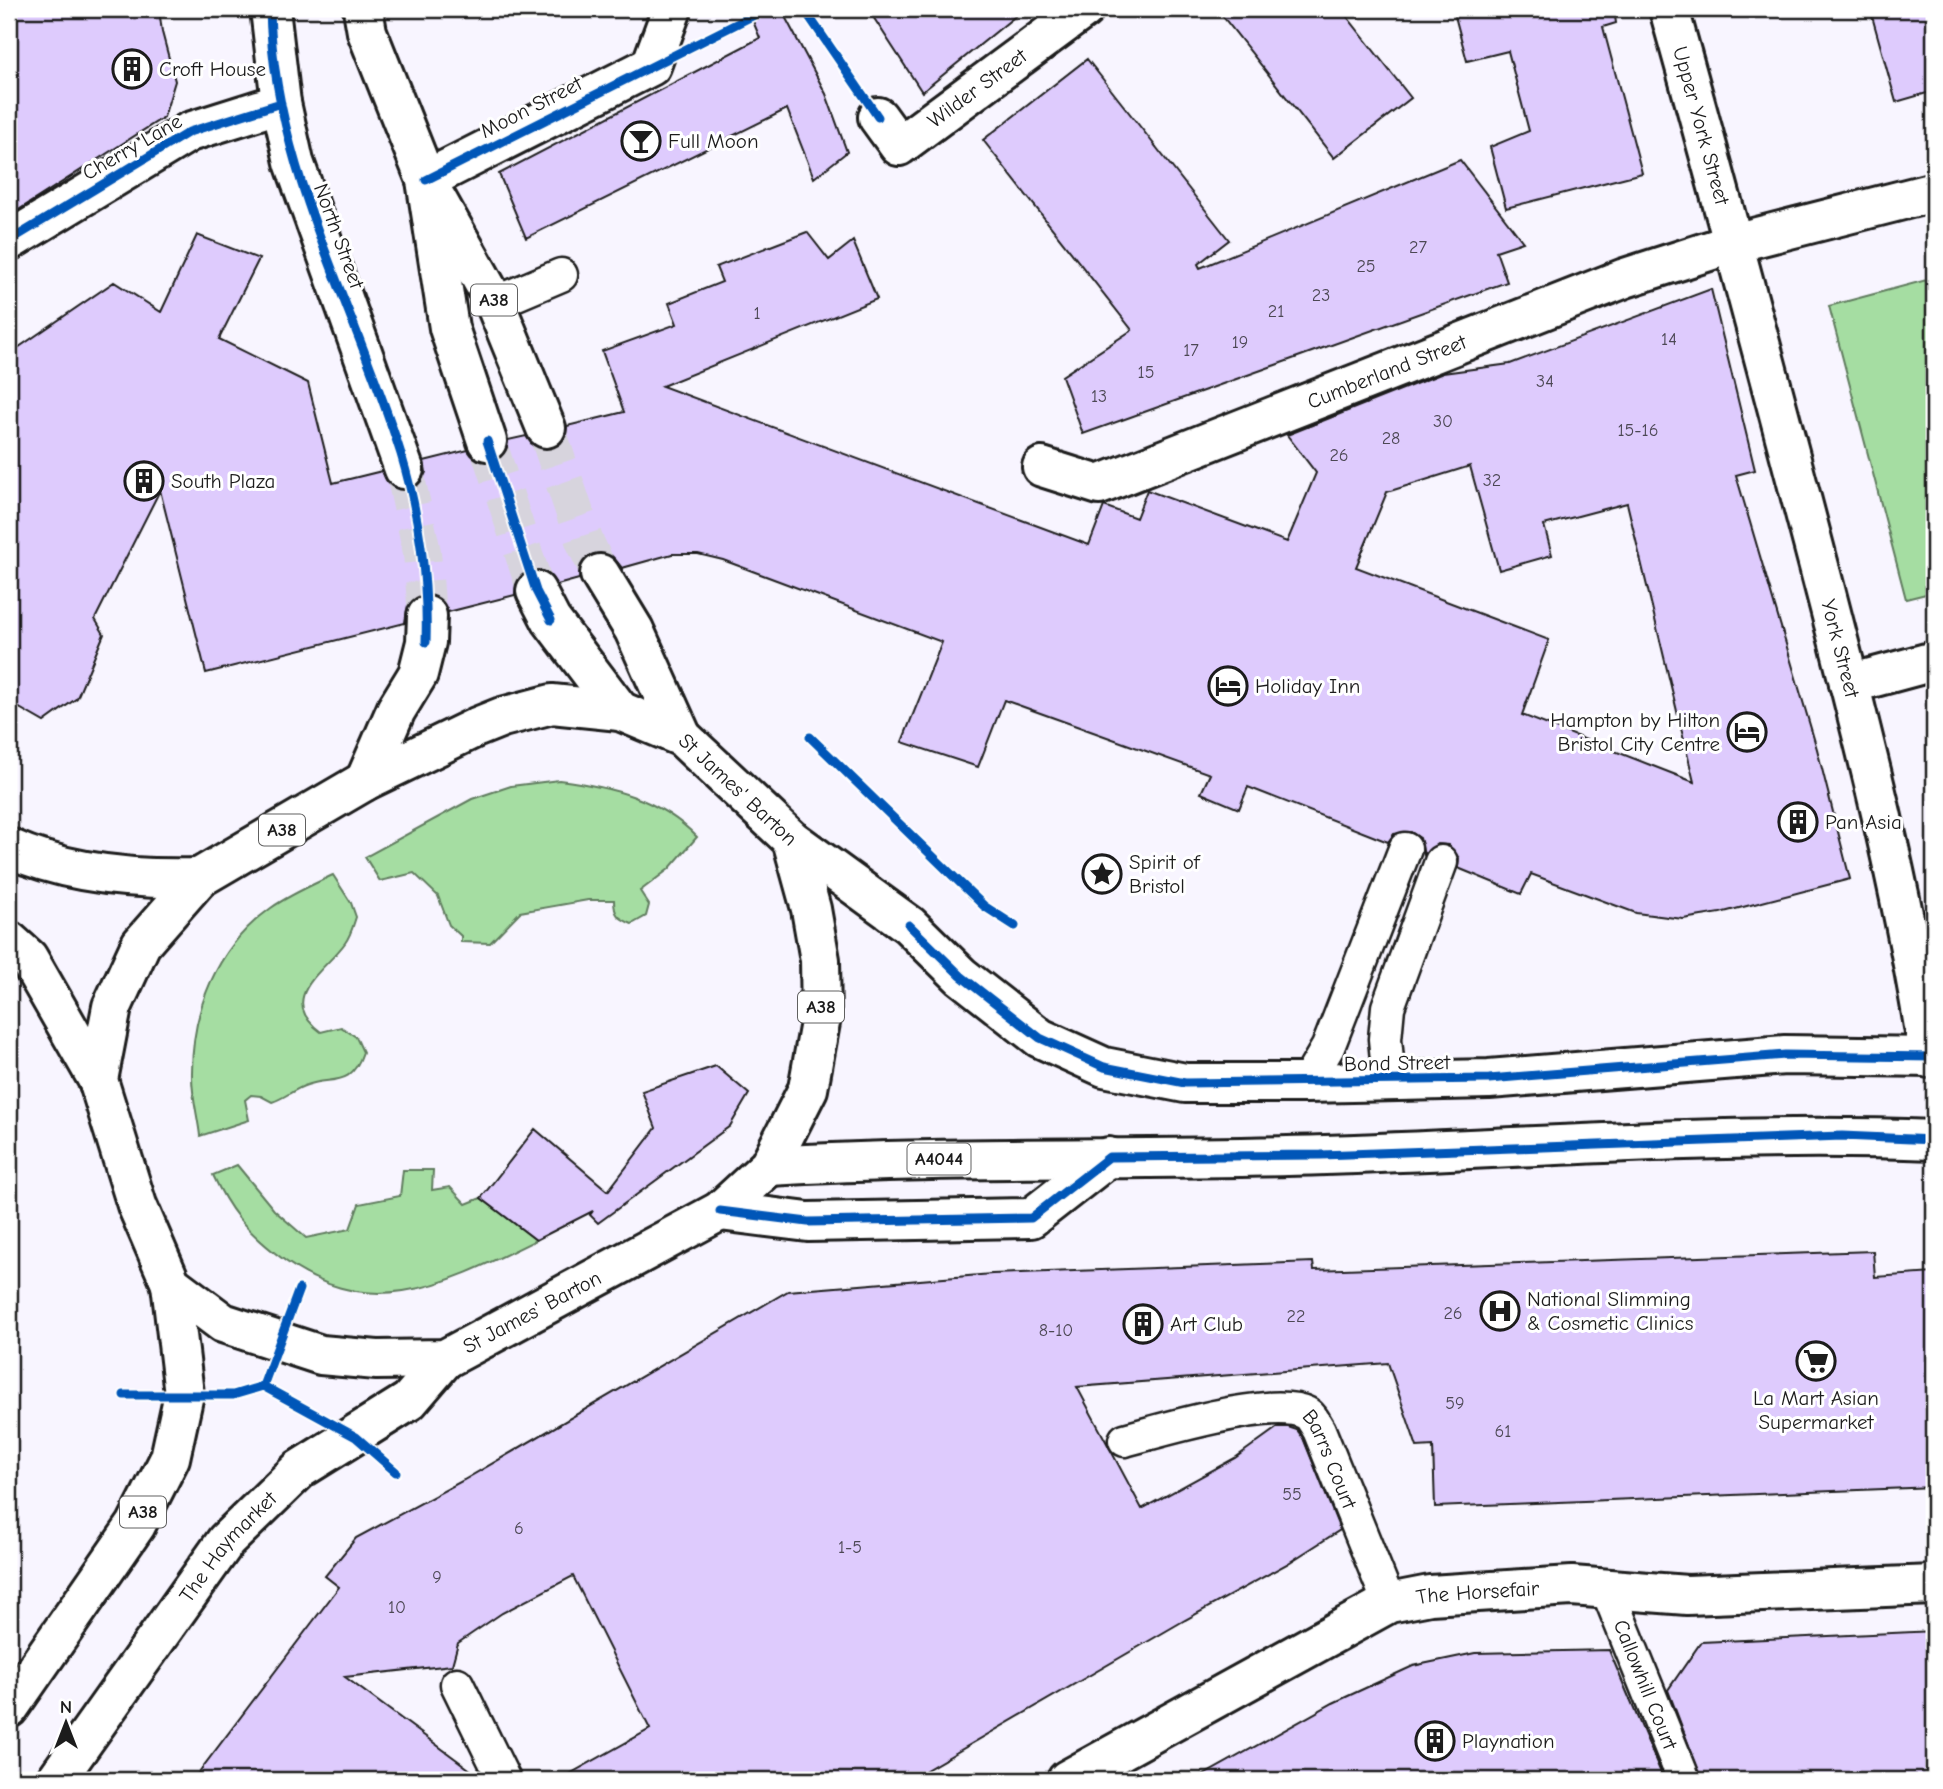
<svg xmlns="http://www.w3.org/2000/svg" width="1943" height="1789" viewBox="0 0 1943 1789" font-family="'Comic Neue',sans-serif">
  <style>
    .green { fill: #a5dda2; stroke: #607c5f; stroke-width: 2 }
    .building { fill: #decbfd; stroke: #1c1c1c; stroke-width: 2; fill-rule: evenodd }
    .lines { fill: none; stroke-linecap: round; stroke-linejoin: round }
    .primary-tunnel { stroke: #d7d4dd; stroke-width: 38; stroke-dasharray: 38 19; stroke-linecap: butt }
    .lane-casing { stroke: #1c1c1c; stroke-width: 37 }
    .street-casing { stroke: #1c1c1c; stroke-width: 44 }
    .secondary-casing { stroke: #1c1c1c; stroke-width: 44 }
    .primary-casing { stroke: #1c1c1c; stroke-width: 44 }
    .highway-casing { stroke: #1c1c1c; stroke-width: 44 }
    .lane { stroke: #fff; stroke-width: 32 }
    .street { stroke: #fff; stroke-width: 38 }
    .secondary { stroke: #fff; stroke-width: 38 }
    .primary { stroke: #fff; stroke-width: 38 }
    .highway { stroke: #fff; stroke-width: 38 }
    .cycleway-casing { stroke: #fff; stroke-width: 13 }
    .cycleway { stroke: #0057b8; stroke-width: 9 }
    .labels { text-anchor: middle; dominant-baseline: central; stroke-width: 6; stroke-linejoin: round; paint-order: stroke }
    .number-label { font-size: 18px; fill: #4c4854 }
    .shield { fill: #fff; stroke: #606060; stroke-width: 2 }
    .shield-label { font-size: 19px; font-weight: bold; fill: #1c1c1c }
    .poi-label { font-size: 21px; fill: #1c1c1c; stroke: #fff; text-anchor: start }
    .street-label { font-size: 21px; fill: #1c1c1c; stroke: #fff }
  </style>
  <rect width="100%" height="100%" fill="#f8f5ff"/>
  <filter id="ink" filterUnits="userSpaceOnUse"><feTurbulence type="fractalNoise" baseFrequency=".0143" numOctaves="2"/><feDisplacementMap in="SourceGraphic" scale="14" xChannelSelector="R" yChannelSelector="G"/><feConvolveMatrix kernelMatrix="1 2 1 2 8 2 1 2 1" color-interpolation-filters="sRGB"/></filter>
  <g filter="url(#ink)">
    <path class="green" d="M1934,278V592L1906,599L1829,306Z
      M559,780C611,787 659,798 697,837L669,869L640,891L649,905L646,916L632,924C618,918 614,915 614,900H588L520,912L490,943L461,942V936L449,925L438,896L414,873L380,881L365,857L472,799L511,786Z
      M333,875L351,903L356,917C353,926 351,935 345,943C325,971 275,998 321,1032L341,1027L356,1037L363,1052C351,1088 334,1076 307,1085C294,1089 285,1098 272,1102L261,1096L251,1095L245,1100L249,1120L200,1136C198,1117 192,1097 192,1077C191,1011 216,947 271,908C289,895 312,885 333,875Z
      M237,1165L274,1210L306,1238L350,1229L359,1204L400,1196L403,1170H433L432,1190L450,1187L466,1204L481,1198L536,1240C445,1285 366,1326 275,1253C245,1229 229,1210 213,1175Z"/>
    <path class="building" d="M9,9H159L162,32L175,81L164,117L9,216Z
      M748,9H781L826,94L847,152L814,178L787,109L526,238L499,174L760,38Z
      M868,9H1024L922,92Z
      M1217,9H1341L1411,98L1334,158Z
      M1485,9H1614L1616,23L1603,27L1642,173L1506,208L1490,147L1529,131L1508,51L1467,61L1455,16Z
      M1870,9H1934V91L1896,102Z
      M1087,59L1229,240L1198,264L1200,268L1460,160L1523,242L1496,251L1507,282L1083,434L1062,376L1132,330L983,140Z
      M807,232L829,260L853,241L877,299L662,386L1089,545L1104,506L1136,518L1147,490L1287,542L1316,473L1287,435L1443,373L1510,364L1711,289L1755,470L1736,475L1817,749L1850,879L1720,913L1683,919L1636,913L1531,874L1521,894L1458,868L1459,858L1448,845L1437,844L1424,855L1420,838L1411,832L1394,834L1388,842L1248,787L1239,809L1201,793L1210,774L1004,700L978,767L902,742L942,642L723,560L698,554H672L622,568L611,555L599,552L588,556L581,563L579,579L557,585L547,572L536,569L527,571L517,580L515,595L448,612L438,597L427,594L417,596L408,605L405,623L206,673L160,490L95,619L104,634L77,698L44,722L9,702V354L114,282L161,312L197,235L259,259L219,339L308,383L333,483L382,471L389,485L401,491L412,489L421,483L426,472L424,461L468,450L482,462H493L504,455L508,440L526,436L533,446L544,450L554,448L564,441L567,426L624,412L602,351L677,324L669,303L722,282L716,267ZM1470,466L1499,570L1552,555L1544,525L1627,503L1694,782L1522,715L1549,640L1356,567L1387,492Z
      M716,1066L749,1094L730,1126L598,1223L590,1215L593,1211L536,1240L481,1198L535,1129L608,1191L656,1128L642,1091Z
      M1873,1251L1875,1277L1934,1273V1487L1435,1507L1433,1446L1417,1447L1388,1363L1077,1387L1142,1509L1235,1458L1278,1427H1288L1297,1430L1303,1438L1340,1530L1287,1564L1185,1620L909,1780H559L650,1729L573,1576L502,1613L458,1643L452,1665L345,1677L484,1780H193L339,1587L325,1576L356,1538L464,1480L788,1291L992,1274L1234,1265L1313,1262L1314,1270Z
      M1934,1631V1780H1702L1668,1690L1701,1642Z
      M1609,1650L1664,1780H1195L1333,1703L1413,1666L1475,1653Z"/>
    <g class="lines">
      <path class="primary-tunnel" d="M546,428L584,540L600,574
        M487,441L536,591
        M404,469L422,552L427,616"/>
      <g class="lane-casing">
        <g id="lane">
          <path d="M495,303L561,275"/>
          <path d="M1389,1080L1385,1039L1388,1007L1441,862"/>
          <path d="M1307,1083L1328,1047L1405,849"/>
          <path id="s1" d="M1125,1440C1163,1430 1273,1396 1306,1413C1312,1416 1315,1424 1319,1430L1389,1603"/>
          <path id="s2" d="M1607,1589L1684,1780"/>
          <path d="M457,1684L504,1780"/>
        </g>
      </g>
      <g class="street-casing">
        <g id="street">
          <path id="s3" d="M1669,9C1721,195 1771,383 1820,570C1862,731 1904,893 1929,1058"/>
          <path id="s4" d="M878,117L899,146L1084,9"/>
          <path d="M426,180L651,66L672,9"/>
          <path d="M9,241L189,132L281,103"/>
          <path id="s5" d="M1042,467L1099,485L1625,278L1734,243L1934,192"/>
          <path d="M1849,684L1934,661"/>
          <path id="s6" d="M1067,1780L1389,1603L1430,1595L1572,1586L1687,1595L1934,1585"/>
        </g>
      </g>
      <g class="secondary-casing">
        <path id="secondary" d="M9,848C67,874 136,880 199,878
          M9,941L28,958L98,1080"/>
      </g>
      <g class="primary-casing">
        <g id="primary">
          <path d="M270,9L281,103L294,162L404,469"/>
          <path d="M363,9L367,32L426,180L449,328L487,441"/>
          <path d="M437,200L495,303L546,428"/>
          <path d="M600,574L634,630L682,737"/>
          <path d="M536,591L551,620L620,711"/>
          <path d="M365,781L396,710L418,674L426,642L427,616"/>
          <path d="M9,1708L136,1525L170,1458L184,1394L171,1284"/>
          <path id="s7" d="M56,1780L226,1541L300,1469L409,1401L445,1359"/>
        </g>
      </g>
      <g class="highway-casing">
        <g id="highway">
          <path id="s8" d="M792,840L811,909L820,960L821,1017L808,1089L769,1166L720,1211L445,1359L377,1360L321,1355L223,1323L171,1284L137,1205L98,1080L112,1007L141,944L199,878L365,781L477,727L502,717L552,704L620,711L682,737L792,840L909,925L961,976L1040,1038L1104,1067L1185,1083H1307L1489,1079L1785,1055L1934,1057"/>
          <path d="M769,1166C954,1155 1140,1161 1325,1155C1528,1148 1732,1132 1934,1140"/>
          <path d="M720,1211L808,1222L1031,1218L1109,1157"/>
        </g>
      </g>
      <use href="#lane" class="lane"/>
      <use href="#street" class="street"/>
      <use href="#secondary" class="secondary"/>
      <use href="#primary" class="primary"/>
      <use href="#highway" class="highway"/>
      <g class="cycleway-casing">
        <path id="cycleway" d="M270,9C273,166 355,307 401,454C419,513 428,580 426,642
          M804,9L878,117
          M426,180L766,9
          M9,241L189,132L281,103
          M487,441L536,591L551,620
          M810,737L984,906L1015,926
          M909,925L961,976L1040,1038L1104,1067L1185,1083L1489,1079L1785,1055L1934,1057
          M720,1211L808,1222L1031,1218L1109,1157L1321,1155L1842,1136L1934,1140
          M263,1386L299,1289
          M124,1395H233L263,1386L356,1437L396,1472"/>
      </g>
      <use href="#cycleway" class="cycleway"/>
    </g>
  </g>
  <defs>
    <g id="building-ring" transform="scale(2.0125)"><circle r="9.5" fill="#fff" stroke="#1c1c1c" stroke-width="1.5"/><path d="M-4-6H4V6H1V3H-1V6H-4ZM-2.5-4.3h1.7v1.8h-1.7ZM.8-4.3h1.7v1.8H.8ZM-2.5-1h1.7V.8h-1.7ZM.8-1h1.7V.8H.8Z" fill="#1c1c1c"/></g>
    <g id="bar-ring" transform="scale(2.0125)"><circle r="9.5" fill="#fff" stroke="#1c1c1c" stroke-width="1.5"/><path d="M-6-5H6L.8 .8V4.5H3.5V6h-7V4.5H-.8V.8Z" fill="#1c1c1c"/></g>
    <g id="hotel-ring" transform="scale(2.0125)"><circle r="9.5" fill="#fff" stroke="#1c1c1c" stroke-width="1.5"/><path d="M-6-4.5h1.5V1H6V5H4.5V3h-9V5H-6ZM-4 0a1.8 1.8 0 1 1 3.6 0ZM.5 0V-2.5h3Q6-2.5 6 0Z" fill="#1c1c1c"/></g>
    <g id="sight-ring" transform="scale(2.0125)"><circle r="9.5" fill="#fff" stroke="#1c1c1c" stroke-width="1.5"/><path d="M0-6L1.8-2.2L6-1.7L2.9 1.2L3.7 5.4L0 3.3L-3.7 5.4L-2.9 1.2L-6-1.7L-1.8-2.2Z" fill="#1c1c1c"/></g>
    <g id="hospital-ring" transform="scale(2.0125)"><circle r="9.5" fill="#fff" stroke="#1c1c1c" stroke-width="1.5"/><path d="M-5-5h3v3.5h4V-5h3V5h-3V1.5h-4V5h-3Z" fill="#1c1c1c"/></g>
    <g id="supermarket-ring" transform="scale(2.0125)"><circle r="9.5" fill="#fff" stroke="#1c1c1c" stroke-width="1.5"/><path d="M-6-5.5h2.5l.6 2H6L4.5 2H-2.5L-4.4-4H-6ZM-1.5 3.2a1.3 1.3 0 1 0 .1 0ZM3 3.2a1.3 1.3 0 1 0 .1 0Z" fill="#1c1c1c"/></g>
  </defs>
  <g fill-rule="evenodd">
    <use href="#building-ring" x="132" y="69"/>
    <use href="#bar-ring" x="641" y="141"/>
    <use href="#building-ring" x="144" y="481"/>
    <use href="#hotel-ring" x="1228" y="686"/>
    <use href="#hotel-ring" x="1747" y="732"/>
    <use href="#building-ring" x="1798" y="822"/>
    <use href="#sight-ring" x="1102" y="874"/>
    <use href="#hospital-ring" x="1500" y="1311"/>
    <use href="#building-ring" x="1143" y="1324"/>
    <use href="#supermarket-ring" x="1816" y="1361"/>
    <use href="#building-ring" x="1435" y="1741"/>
  </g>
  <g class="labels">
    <g class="number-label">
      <text x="1418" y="247">27</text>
      <text x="1366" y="266">25</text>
      <text x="1321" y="295">23</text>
      <text x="1276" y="311">21</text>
      <text x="757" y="313">1</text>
      <text x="1669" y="339">14</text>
      <text x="1240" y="342">19</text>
      <text x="1191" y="350">17</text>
      <text x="1146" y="372">15</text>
      <text x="1545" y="381">34</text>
      <text x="1099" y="396">13</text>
      <text x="1443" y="421">30</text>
      <text x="1638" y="430">15-16</text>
      <text x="1391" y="438">28</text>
      <text x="1339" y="455">26</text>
      <text x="1492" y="480">32</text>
      <text x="1453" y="1313">26</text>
      <text x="1296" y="1316">22</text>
      <text x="1056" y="1330">8-10</text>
      <text x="1455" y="1403">59</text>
      <text x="1503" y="1431">61</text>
      <text x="1292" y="1494">55</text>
      <text x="519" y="1528">6</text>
      <text x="850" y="1547">1-5</text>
      <text x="437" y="1577">9</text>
      <text x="397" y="1607">10</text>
    </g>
    <g class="shield">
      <rect x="471" y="284.5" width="46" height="31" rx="5"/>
      <rect x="259" y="814.5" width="46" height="31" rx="5"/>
      <rect x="798" y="991.5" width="46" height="31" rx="5"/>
      <rect x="907.5" y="1143.5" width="63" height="31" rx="5"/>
      <rect x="120" y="1496.5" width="46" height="31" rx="5"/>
    </g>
    <g class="shield-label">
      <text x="494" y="300">A38</text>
      <text x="282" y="830">A38</text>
      <text x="821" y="1007">A38</text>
      <text x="939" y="1159">A4044</text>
      <text x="143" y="1512">A38</text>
    </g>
    <g class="poi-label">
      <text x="159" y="69">Croft House</text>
      <text x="668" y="141">Full Moon</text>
      <text x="171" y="481">South Plaza</text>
      <text x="1255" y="686">Holiday Inn</text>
      <text x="1720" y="720" text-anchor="end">Hampton by Hilton<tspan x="1720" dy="24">Bristol City Centre</tspan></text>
      <text x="1825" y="822">Pan Asia</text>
      <text x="1129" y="862">Spirit of<tspan x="1129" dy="24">Bristol</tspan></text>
      <text x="1527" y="1299">National Slimming<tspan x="1527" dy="24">&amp; Cosmetic Clinics</tspan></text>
      <text x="1170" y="1324">Art Club</text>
      <text x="1816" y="1398" text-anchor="middle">La Mart Asian<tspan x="1816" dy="24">Supermarket</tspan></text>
      <text x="1462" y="1741">Playnation</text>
    </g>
    <g class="street-label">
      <text stroke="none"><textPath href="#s4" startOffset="133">Wilder Street</textPath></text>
      <text transform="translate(531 107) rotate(-27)">Moon Street</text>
      <text stroke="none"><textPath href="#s3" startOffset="121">Upper York Street</textPath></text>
      <text transform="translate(132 147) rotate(-30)">Cherry Lane</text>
      <text transform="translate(339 236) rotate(70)">North Street</text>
      <text stroke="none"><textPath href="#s5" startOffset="369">Cumberland Street</textPath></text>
      <text stroke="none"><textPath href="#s3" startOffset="662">York Street</textPath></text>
      <text stroke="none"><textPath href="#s8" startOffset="2067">St James' Barton</textPath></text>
      <text transform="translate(1397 1063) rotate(-1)">Bond Street</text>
      <text transform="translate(532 1312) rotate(-28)">St James' Barton</text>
      <text stroke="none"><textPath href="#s1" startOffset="238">Barrs Court</textPath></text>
      <text stroke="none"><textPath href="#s7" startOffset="290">The Haymarket</textPath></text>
      <text stroke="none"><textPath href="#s6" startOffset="457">The Horsefair</textPath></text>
      <text stroke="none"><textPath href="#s2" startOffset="103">Callowhill Court</textPath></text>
    </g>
  </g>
  <rect width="1943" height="1789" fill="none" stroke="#fff" stroke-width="35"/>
  <rect x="18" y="18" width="1908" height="1754" fill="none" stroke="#1c1c1c" stroke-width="2.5" filter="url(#ink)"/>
  <g transform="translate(66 1723)" stroke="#ffffff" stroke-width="5" paint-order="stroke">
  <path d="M0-5L12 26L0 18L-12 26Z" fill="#1c1c1c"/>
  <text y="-10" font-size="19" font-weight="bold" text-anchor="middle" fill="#1c1c1c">N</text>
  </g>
</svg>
